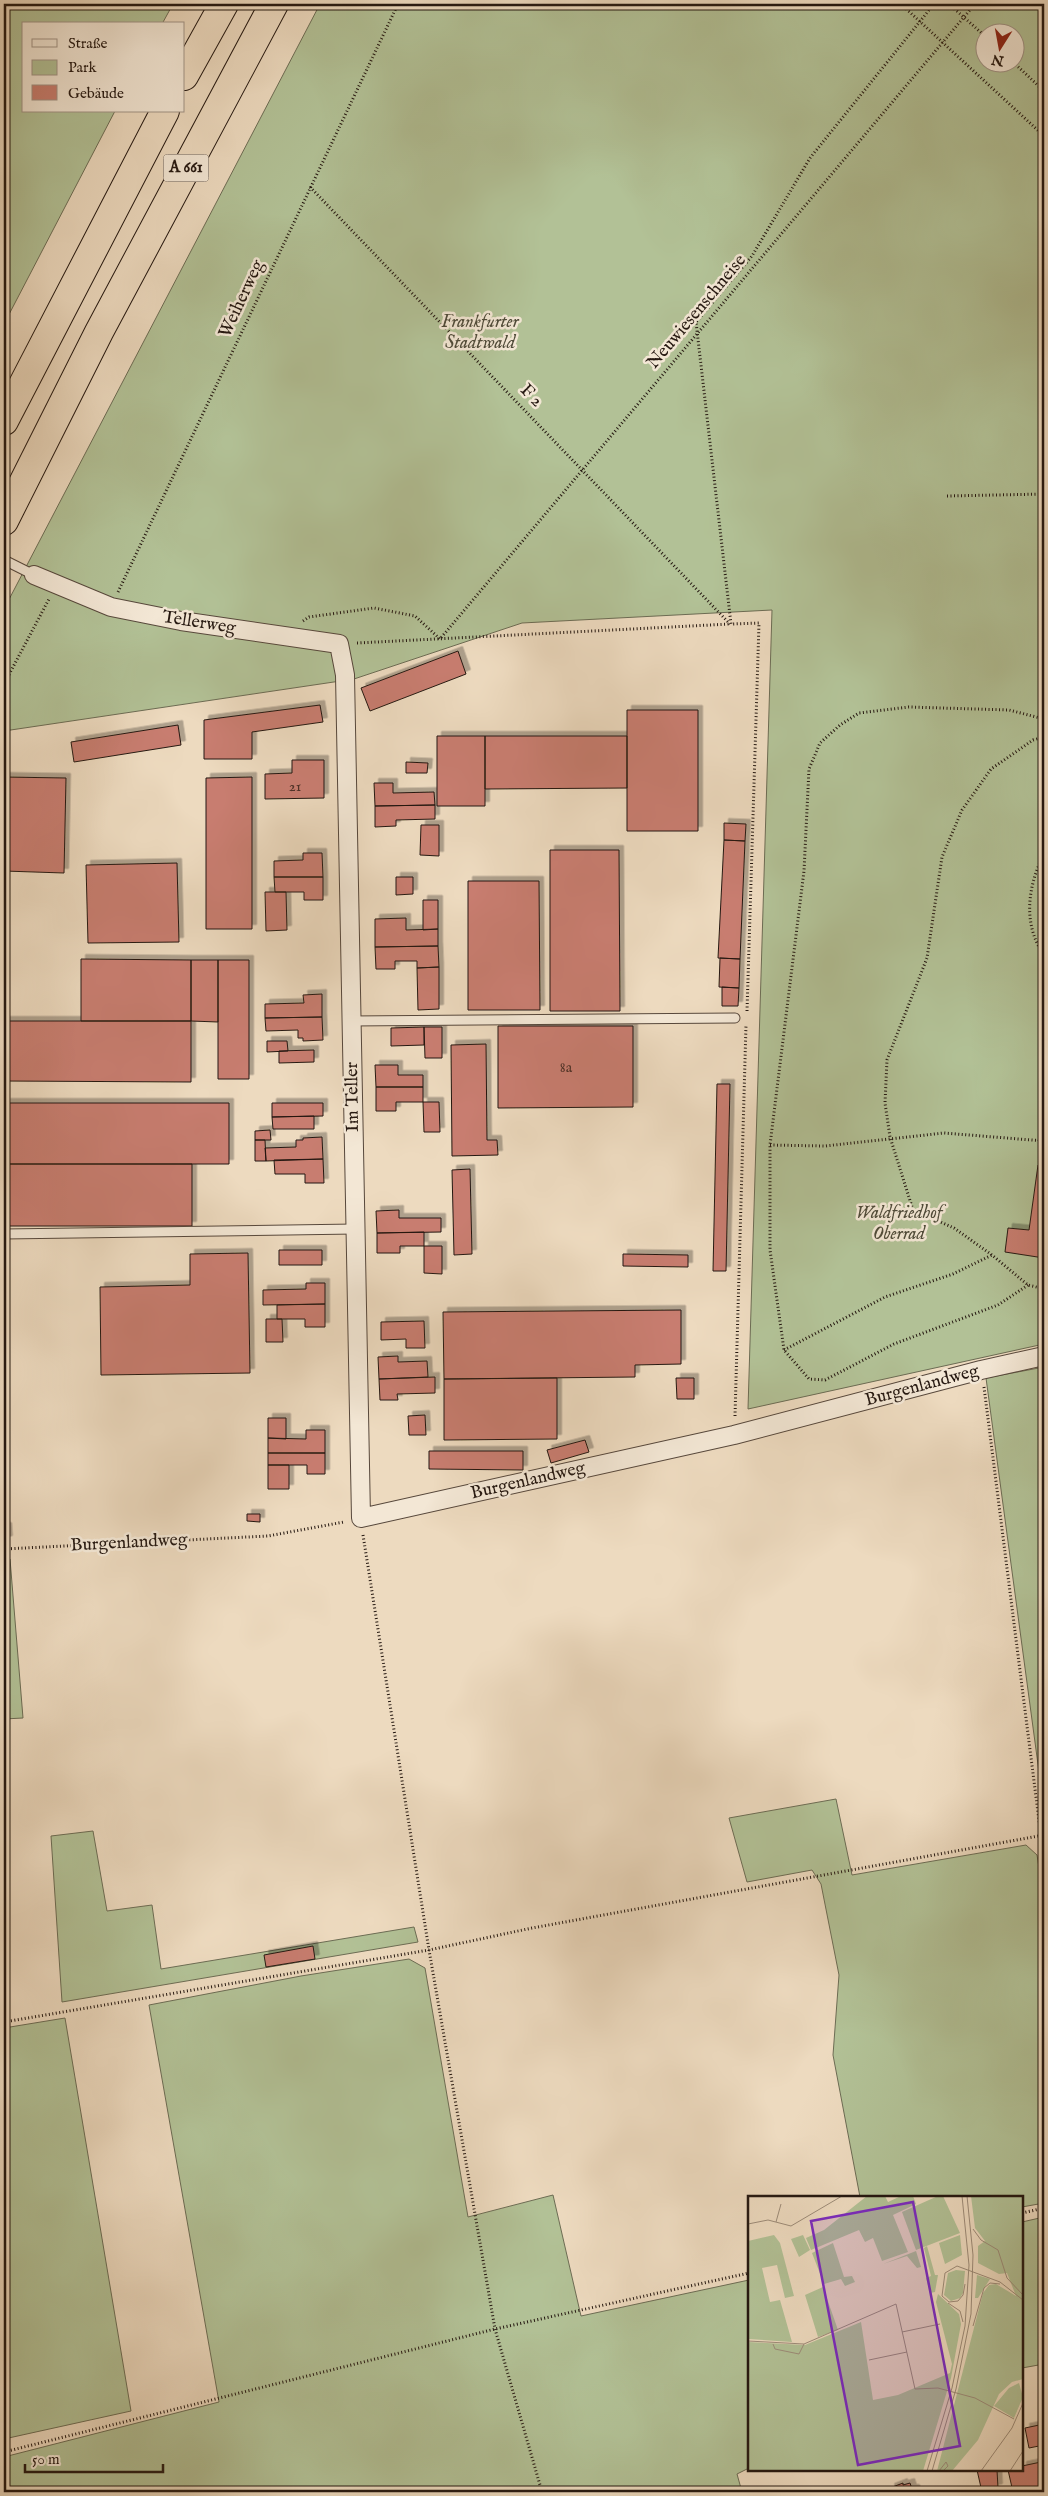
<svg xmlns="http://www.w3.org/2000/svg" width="1048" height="2496" viewBox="0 0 1048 2496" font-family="'IM FELL English',serif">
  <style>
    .green { fill: #b2c196; stroke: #6c6c54; fill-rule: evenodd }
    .building { fill: #c87d6f; stroke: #251811; filter: url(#shadow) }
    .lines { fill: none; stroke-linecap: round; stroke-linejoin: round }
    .service-casing { stroke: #57483c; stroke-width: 11 }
    .minor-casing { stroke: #57483c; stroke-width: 20 }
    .motorway-casing { stroke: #251811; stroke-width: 30 }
    .path { stroke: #251811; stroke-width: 3; stroke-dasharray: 1 2.5; stroke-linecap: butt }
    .service { stroke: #f3e7d5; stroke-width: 9 }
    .minor { stroke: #f3e7d5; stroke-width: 18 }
    .motorway { stroke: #eddabf; stroke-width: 28 }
    .labels { text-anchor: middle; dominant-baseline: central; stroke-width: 5; stroke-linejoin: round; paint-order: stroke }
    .number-label { font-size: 15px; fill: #4e3128 }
    .shield { fill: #f3e7d5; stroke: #63564c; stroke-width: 1 }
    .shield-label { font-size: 16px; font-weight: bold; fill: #251811 }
    .street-label { font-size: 18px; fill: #251811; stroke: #f3e7d5 }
    .park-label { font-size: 18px; font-style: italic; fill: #4f4b39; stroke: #f3e7d5 }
    .inset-road { fill: none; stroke: #9d8c79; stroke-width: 1 }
    .view { fill: #7b2cbf; fill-opacity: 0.15; stroke: #7b2cbf; stroke-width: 2.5 }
    .inset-edge { fill: none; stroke: #251811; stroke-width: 2.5 }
  </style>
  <defs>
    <filter id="shadow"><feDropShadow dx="4.5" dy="-4.5" stdDeviation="0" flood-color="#0004"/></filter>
  </defs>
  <rect width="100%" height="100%" fill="#eddabf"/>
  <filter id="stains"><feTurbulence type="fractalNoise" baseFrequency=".004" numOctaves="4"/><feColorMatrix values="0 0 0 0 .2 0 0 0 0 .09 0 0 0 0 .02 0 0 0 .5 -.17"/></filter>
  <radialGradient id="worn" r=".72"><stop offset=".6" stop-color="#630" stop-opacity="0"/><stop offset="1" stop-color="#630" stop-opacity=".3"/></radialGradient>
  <path class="green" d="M4,4H173L162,24H24V111H115L4,324Z
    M320,4H1044V1344L748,1409L772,610L522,623L354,679L4,731V609ZM986,32H1016V62H986Z
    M1044,1367V1809L986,1378Z
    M4,1559H10L23,1718L4,1719Z
    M836,1799L852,1875L1026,1845L1037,1855L1044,1900V2203L1022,2207V2197H860L833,2055L839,1975L821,1884L812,1870L747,1882L729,1818Z
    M93,1831L107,1911L152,1905L161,1969L414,1927L418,1942L62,2002L51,1836Z
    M409,1959L425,1968L468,2217L553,2195L581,2316L749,2280V2468L737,2474L742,2492H4V2457L219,2402L149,2005L301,1976Z
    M65,2018L131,2411L4,2439V2028Z
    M1044,2217V2364L1022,2368V2222Z"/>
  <path class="building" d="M458,651L466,674L370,711L361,688Z
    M320,705L323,722L252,732V759H204V720Z
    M627,710H698V831H627Z
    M178,725L181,745L74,762L71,742Z
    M437,736H485V806H437Z
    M485,736H627V788L485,789Z
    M292,760H324V798L265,799V774L292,773Z
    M406,762L428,763L427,773H406Z
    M4,777L66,778L64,873L4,871Z
    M252,777V929H206V778Z
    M374,783H393V793L434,792L435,805L375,806Z
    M435,805V819L396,820V826L375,827V806Z
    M724,823L746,824L745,841L724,840Z
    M421,825H439V856L420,855Z
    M724,840L745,841L740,959L718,958Z
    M550,850H619L620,1011H550Z
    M303,853H322L323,877H274V861L303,860Z
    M177,863L179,942L88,943L86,865Z
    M274,877H323V900H304V892H275Z
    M396,877H413V894L396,895Z
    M468,881H539L540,1010H468Z
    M265,892H286L287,930L266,931Z
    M423,900H438V929L423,930Z
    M406,918V930L438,929V946L375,947V919Z
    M438,946L439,967L417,968V961H395V969H376L375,947Z
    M720,958L740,959L739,988L719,987Z
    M81,959L191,960V1021H81Z
    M191,960H218V1022L191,1021Z
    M218,960H249V1079H218Z
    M439,967V1009L418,1010L417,968Z
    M722,987L739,988L738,1006H722Z
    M322,994V1017L265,1018V1004L304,1003L303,995Z
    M322,1017L323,1040L303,1041V1038H298V1030L266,1031L265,1018Z
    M4,1021H191V1082L4,1081Z
    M498,1026H633V1107L498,1108Z
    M424,1027V1045L391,1046V1028Z
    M424,1027H442V1058H425Z
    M267,1041H287L288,1051L267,1052Z
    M486,1044L487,1140H497L498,1155L452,1156L451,1045Z
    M314,1050V1062L279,1063V1051Z
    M375,1065H398V1075H423V1087H376Z
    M717,1084H730L726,1271H713Z
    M376,1087H423V1102H396V1111H376Z
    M423,1102H439L440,1132H424Z
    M6,1103H229V1164H6Z
    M272,1103H323V1116L272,1117Z
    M314,1116V1129H273L272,1117Z
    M270,1130L271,1140H255V1131Z
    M322,1137L323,1159L266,1161L265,1148L296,1147V1140H303V1138Z
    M255,1140H265L266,1161H255Z
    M323,1159L324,1183H305V1174H275L274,1160Z
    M6,1164H192V1226H6Z
    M1038,1165L1044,1166V1258L1005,1252L1008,1228L1029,1230Z
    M470,1169L472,1254L454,1255L452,1170Z
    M399,1210V1218H441V1232L377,1233L376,1211Z
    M424,1232V1246H400V1253H377V1233Z
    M424,1246H442V1274L424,1273Z
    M279,1250H322V1265H279Z
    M248,1253L250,1373L101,1375L100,1287L190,1285V1254Z
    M623,1254L688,1255V1267L623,1266Z
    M306,1283H325V1304L263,1305V1290L306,1289Z
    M325,1304V1327H305V1319H277V1305Z
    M681,1310V1364L635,1365V1377L444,1379L443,1312Z
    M266,1319H282L283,1342H266Z
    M424,1321L425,1348H406V1339L381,1340V1322Z
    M398,1356V1362L427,1361L428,1377L379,1379L378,1357Z
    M435,1377V1393L397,1394L398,1400H380L379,1379Z
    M557,1378V1439L444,1440V1379Z
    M676,1378H694V1399H677Z
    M425,1415L426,1435H409L408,1416Z
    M268,1418H286V1439L268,1438Z
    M306,1430H325V1453H268V1438L306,1439Z
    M585,1440L589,1452L551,1463L547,1450Z
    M429,1451H523V1470L429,1469Z
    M268,1453H325V1474H307V1465H268Z
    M268,1465H289V1489H268Z
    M247,1514H260V1522L247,1521Z
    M4,1527H7L8,1540L4,1541Z
    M313,1946L315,1959L266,1967L264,1955Z
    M1044,2424V2445L1029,2448L1025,2428Z
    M1041,2462L1042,2466L1044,2465V2492H1013L1008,2470H1022V2466Z
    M977,2470H997L998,2488L982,2492Z
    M903,2483V2485L910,2483L912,2489H915L916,2492H891L890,2488Z"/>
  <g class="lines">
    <g class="service-casing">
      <path id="service" d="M4,560L34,575
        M351,1021L735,1018
        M4,1234L355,1229"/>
    </g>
    <g class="minor-casing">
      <path id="minor" d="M34,575L111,607L181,621L339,644L345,675L361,1518L734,1435L981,1370L1044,1356"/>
    </g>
    <g class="motorway-casing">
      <path id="motorway" d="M184,76L224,4
        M4,421L165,111
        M4,521L99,332L274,4"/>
    </g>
    <path class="path" d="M901,4L1044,136
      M949,4L986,37
      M1013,62L1044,91
      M310,187L730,624
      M947,496L1044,494
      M118,592L398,4
      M303,621L309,617L374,608L415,616L440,639L975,4
      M357,643L730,624
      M4,684L49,599
      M1044,737L1033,740L991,769L962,810L942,857L927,958L887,1060L885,1103L890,1137L913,1210L954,1228L992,1255L1028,1285L1044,1289
      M1044,854C1028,885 1022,924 1044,955
      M747,1011L759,623L731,624L696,322L752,256L810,158L934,4
      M1039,1141L1044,1104
      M770,1145L825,1146L944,1133L1044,1141
      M1028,1285L998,1305L894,1344L825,1380L809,1379L784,1350L770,1250V1145L804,871L809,769L820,743L840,725L859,713L909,707L1009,710L1044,719
      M784,1350L885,1297L953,1274L992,1255
      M984,1387L1044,1860
      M735,1416L746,1025
      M363,1535L429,1950L495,2329L542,2492
      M4,1549L268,1536L344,1522
      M4,2022L429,1950L532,1928L1044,1835
      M1022,2213L1044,2208
      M4,2452L495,2329L749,2273"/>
    <use href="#service" class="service"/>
    <use href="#minor" class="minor"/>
    <use href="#motorway" class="motorway"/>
  </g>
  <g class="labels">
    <g class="number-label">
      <text x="295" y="786">21</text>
      <text x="566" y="1067">8a</text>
    </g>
    <rect class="shield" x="163.5" y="154.5" width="45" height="27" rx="4"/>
    <g class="shield-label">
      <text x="186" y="168">A 661</text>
    </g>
    <g class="street-label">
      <text transform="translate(242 299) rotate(-65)">Weiherweg</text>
      <text transform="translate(697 312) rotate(-50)">Neuwiesenschneise</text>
      <text transform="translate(531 396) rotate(46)">F 2</text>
      <text transform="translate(199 623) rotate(9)">Tellerweg</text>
      <text transform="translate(353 1097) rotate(-91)">Im Teller</text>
      <text transform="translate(922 1386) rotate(-15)">Burgenlandweg</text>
      <text transform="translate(528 1481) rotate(-13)">Burgenlandweg</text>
      <text transform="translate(129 1543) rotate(-3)">Burgenlandweg</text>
    </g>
    <g class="park-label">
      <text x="480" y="322">Frankfurter<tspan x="480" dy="21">Stadtwald</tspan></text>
      <text x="899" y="1213">Waldfriedhof<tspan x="899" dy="21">Oberrad</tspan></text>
    </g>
  </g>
  <g transform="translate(748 2196)">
    <rect width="275" height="275" fill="#eddabf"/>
    <path d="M119,0H137L140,6L153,0H165L168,8L145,19L160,56L134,65L125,42L117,46L111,34L63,54L58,42L76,34ZM190,0H195L212,37L168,54L154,16ZM223,0H275V183L264,186L251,198L230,244L204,275H189L235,97L241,89L248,88L268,100L259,77L251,78L230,67V50L237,45L227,32ZM26,39L32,47L46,100L37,102L29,69L14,72L22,106L32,104L44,146L0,143V45ZM55,39L62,54L51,61L43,43ZM212,39L214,59L197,68L191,47ZM85,47L96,81L104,80L107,86L97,90L93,83L76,88L64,57ZM179,50L187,79H190L187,96L182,97L178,82L183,80L176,52ZM168,55L173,71L169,72L159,60L135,68ZM208,74L217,75L215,97L212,102L203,105L196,99L200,77ZM229,79L242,83L230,102H227ZM75,91L90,134L70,141L57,99ZM190,98L211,118L213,128L203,182L175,275H0V146L57,149L113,126L125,204L150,199L202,177L204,168L188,106ZM271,187L275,201L266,222L246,210L261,192Z" fill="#b2c196"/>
    <path class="inset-road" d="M28,26L33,8M0,28L20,24L43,30L94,0M225,33L233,44L250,54L259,82L275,99M217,88L215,99L210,105L201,106L194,100L197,77L209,70L252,86L275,104M200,107L212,115L215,126M225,130L236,92L242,87L252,88M154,136L192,128M0,145L56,148L148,108L167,193L190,192L227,202L266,223M25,148L27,153L51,158L56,148M121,164L159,156M179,275L204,192L217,130L221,69L214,0M184,275L208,193L223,118L225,59L219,0M191,275L198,266L200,270L195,275M233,275L264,232L275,207M262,275L275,255"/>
    <path class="view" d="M165,6L212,250L110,269L63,25Z"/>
    <rect width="275" height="275" class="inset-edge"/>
  </g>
  <rect width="1048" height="2496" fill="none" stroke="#eddabf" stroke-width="20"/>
  <rect x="5" y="5" width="1038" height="2486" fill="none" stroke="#251811" stroke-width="2.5"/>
  <rect x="10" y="10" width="1028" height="2476" fill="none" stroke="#251811"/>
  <rect x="22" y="22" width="162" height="90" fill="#f3e7d5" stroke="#a19487"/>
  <rect x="32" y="39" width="25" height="8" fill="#f3e7d5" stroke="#a19487"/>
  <text x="68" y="48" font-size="15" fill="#251811">Straße</text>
  <rect x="32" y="60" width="25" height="15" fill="#b2c196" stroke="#a19487"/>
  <text x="68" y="72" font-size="15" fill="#251811">Park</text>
  <rect x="32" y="85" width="25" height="15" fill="#c87d6f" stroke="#a19487"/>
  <text x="68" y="98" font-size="15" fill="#251811">Gebäude</text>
  <g transform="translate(1000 48) rotate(191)"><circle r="24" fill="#f3e7d5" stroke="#a19487"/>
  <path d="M0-4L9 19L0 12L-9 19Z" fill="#8f2418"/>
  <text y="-8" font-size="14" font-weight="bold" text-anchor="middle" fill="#251811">N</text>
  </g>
  <path d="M25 2464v8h138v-8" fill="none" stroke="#251811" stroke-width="2.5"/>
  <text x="32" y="2464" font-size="15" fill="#251811" stroke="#f3e7d5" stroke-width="4" paint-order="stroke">50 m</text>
  <rect width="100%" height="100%" filter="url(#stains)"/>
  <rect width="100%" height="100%" fill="url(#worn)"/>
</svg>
